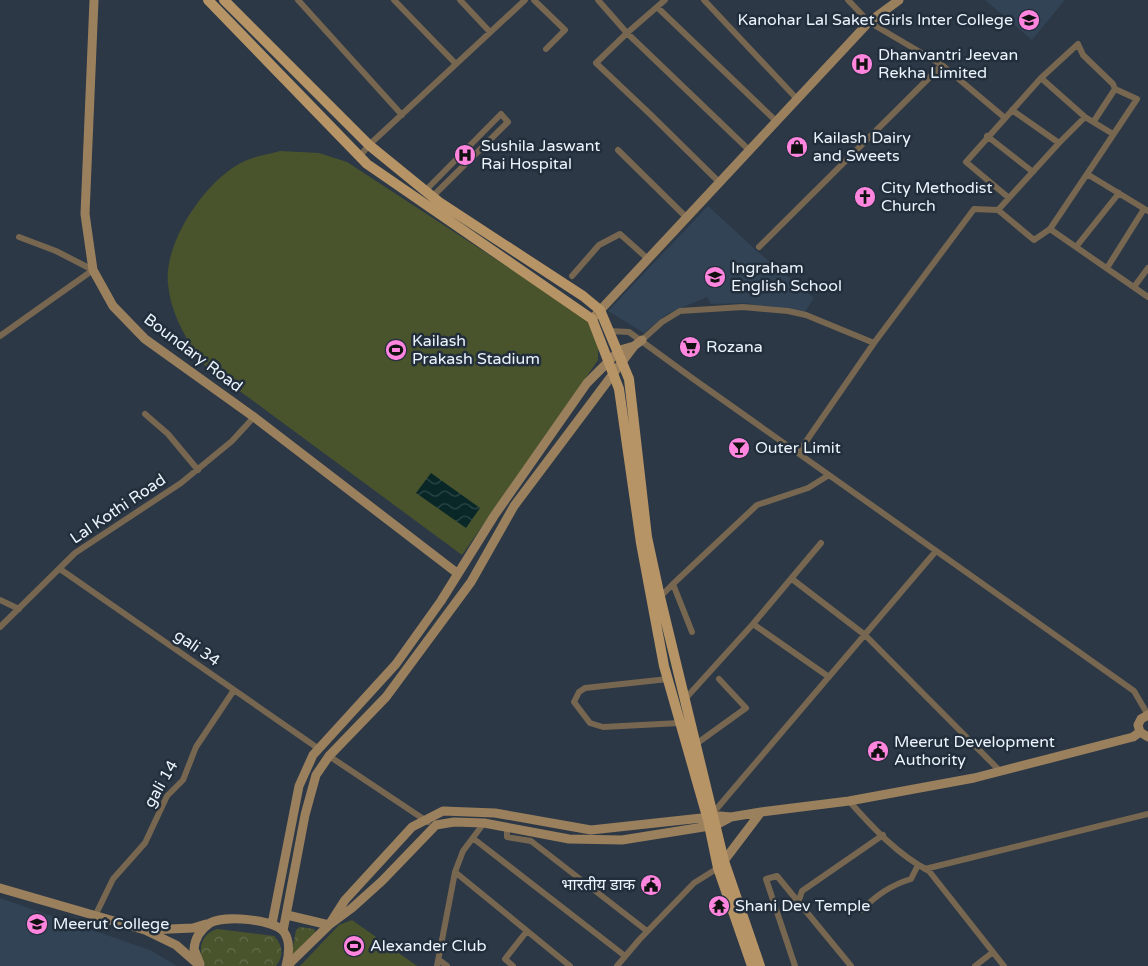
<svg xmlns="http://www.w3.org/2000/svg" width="1148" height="966" viewBox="0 0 1148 966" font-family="'Varela Round','Noto Sans Devanagari',sans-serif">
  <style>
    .built { fill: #314355 }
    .park { fill: url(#park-crowns) }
    .pitch { fill: #4a542c }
    .water { fill: url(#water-waves) }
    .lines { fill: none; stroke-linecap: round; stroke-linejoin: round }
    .street { stroke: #776650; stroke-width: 6 }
    .secondary { stroke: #9b805d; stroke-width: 9 }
    .primary { stroke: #b69466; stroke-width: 10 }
    .labels { text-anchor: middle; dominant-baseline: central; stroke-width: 5; stroke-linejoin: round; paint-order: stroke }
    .poi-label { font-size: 16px; fill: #ebf3fc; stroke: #222e3b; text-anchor: start }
    .street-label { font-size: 16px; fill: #ebf3fc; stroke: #222e3b }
  </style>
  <defs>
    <pattern id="park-crowns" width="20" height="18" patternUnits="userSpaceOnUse" patternTransform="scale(1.25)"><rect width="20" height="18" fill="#4a542c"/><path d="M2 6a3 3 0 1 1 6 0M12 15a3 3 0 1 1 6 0" fill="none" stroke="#646d4c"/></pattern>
    <pattern id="water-waves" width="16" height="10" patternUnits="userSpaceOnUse" patternTransform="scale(1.25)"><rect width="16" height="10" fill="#092727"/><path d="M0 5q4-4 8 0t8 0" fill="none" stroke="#2d4747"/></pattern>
  </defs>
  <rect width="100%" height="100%" fill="#2c3846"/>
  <path class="built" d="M985,0H1065L1032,40Z
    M708,206L758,252L814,298L804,313L745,303L711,304L707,297L667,314L644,333L608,311Z
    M0,898L150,950L177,966H0Z"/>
  <path class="park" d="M300,927L314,929L316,933L291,959L296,930Z
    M217,929L274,936C283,945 284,956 276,966H205C197,952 200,934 217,929Z"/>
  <path class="pitch" d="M280,151L319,153L347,162L586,318L598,336V360L462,555L203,364C186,339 171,314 168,284C163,242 208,176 247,160C257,156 269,154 280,151Z
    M352,920L417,966H300L339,925Z"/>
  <path class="water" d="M431,473L480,508L466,528L416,493Z"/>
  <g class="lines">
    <path class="street" d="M298,0L402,115
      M394,0L456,64
      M460,0L490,32
      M534,0L565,30L546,49
      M598,0L627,33L749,150
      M665,0L627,33L596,63L651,115L719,182
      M704,0L797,99
      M848,0L869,22L942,65L1005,118
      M657,7L776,121
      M1041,78L1085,117
      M987,136L1033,172
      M1059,143L1085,117L1113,134
      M618,150L686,217
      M360,156L369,145L525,0
      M1087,174L1137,99L1115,89
      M425,191L501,114L508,122L431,198
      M1009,198L966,162L1041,78L1078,44L1083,55L1113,84L1115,89L1094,121
      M998,210L1034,240L1050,229L1087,174L1148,211
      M1050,229L1148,297
      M759,247L942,65
      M1076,247L1119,193
      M1107,268L1144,209
      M572,276L599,245L620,234L648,259
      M1134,287L1148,268
      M609,331L629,332L692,378L1134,691L1148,715
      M0,336L93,270L56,251L19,237
      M642,340L662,322L680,311L743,307L788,311L806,315L874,343L974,209L998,210L1059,143L1012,110
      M145,414L168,434L198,470
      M798,453L874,343
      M60,569L319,749
      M792,579L865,635L1000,771
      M660,597L673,584
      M0,600L19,609
      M753,624L829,677
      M0,627L75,553L181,483L232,441L254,417
      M692,632L673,584L757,505L808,488L829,475
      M668,679L585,688L579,692L574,702L590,723L603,727L680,723
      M685,699L753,624L821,543
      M696,744L746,708L719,679
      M329,756L428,822
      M849,801C872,827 898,855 929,871L1004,966
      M713,813L936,551
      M507,827V837L531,841L647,931
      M474,839L625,956
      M925,869L1148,814
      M455,872L570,966
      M799,900L802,891L883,835
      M862,910C876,895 891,885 911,879L918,865
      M95,916L113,879L145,843L167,796L183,780L196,747L234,690
      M439,960L447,966
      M437,966L455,872L463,851L484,823
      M513,966L505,959L527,931
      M617,966L639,940L694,883L718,868
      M795,966L766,879L777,876L851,966
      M975,966L993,952"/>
    <path class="secondary" d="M94,0L85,214L93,270L113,306L145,339L254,417L457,573
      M592,319L869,22L899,0
      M1148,715L1141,719L1138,725L1140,732L1148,737
      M720,866L761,812
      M0,888L145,930L176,945L200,966
      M287,915L329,925L345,900L412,827L443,811L495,813L591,830L720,816L731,817
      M272,924L299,786L313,755L396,664L441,601L494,516L587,383L620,350L634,346L642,340
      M147,930L193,928L206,924
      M283,931L305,815L316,775L329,756L386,697L471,582L514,506L634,346
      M200,964L194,949C195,938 201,929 210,923C224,915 274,919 284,932C291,942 289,955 286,966
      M287,966L329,925L352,908L382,881L436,825L454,822L484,823L569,839L622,840L716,825L731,817L761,812L849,801L974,778L1133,737L1140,732"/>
    <path class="primary" d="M208,0L367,164L592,319L619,389L641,543L664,666L708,820L718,868L752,966
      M224,0L369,145L439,202L583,296L600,310L629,379L647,537L660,597L724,861L760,966"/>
  </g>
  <defs>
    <g id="school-disc" transform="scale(1.125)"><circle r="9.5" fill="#ff85df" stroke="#222e3b"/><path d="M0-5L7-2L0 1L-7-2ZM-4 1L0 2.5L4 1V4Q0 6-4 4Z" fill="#111"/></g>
    <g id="hospital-disc" transform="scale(1.125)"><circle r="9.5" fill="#ff85df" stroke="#222e3b"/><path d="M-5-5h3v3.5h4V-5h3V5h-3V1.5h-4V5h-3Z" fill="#111"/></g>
    <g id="shop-disc" transform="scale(1.125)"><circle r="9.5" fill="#ff85df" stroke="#222e3b"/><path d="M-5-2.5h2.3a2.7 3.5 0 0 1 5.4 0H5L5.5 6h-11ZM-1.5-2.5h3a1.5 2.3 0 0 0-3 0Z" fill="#111"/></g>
    <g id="church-disc" transform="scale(1.125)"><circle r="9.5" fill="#ff85df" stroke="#222e3b"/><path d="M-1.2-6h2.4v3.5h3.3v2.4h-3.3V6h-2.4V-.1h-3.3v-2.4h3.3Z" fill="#111"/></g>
    <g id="supermarket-disc" transform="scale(1.125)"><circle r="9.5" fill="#ff85df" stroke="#222e3b"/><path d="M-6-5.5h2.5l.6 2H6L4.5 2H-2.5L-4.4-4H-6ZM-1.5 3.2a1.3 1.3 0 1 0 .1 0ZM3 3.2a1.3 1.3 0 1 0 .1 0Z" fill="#111"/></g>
    <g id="stadium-disc" transform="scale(1.125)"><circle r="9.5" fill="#ff85df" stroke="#222e3b"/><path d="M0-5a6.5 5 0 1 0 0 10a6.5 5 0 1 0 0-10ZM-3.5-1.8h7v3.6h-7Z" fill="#111"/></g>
    <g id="bar-disc" transform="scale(1.125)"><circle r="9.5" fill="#ff85df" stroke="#222e3b"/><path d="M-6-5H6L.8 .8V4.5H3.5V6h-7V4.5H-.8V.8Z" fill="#111"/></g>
    <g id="civic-disc" transform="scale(1.125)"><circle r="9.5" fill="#ff85df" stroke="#222e3b"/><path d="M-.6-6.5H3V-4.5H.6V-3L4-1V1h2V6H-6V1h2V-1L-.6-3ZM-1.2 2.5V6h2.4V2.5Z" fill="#111"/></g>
    <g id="temple-disc" transform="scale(1.125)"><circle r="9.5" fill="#ff85df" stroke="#222e3b"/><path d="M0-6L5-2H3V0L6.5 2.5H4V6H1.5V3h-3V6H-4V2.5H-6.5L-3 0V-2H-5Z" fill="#111"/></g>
    <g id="university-disc" transform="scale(1.125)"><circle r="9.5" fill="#ff85df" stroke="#222e3b"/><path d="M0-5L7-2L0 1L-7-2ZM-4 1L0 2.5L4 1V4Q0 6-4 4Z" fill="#111"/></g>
  </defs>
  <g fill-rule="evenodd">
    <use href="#school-disc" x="1029" y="20"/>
    <use href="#hospital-disc" x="862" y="64"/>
    <use href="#shop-disc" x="797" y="147"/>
    <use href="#hospital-disc" x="465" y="155"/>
    <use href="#church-disc" x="865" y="197"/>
    <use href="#school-disc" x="715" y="277"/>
    <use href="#supermarket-disc" x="690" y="347"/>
    <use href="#stadium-disc" x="396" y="350"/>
    <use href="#bar-disc" x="739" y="448"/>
    <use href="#civic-disc" x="878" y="751"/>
    <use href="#civic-disc" x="651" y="885"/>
    <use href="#temple-disc" x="719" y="906"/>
    <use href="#university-disc" x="37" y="924"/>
    <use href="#stadium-disc" x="354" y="946"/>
  </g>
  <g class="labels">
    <g class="poi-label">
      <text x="1013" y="20" text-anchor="end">Kanohar Lal Saket Girls Inter College</text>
      <text x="878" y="55">Dhanvantri Jeevan<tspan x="878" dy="18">Rekha Limited</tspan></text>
      <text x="813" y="138">Kailash Dairy<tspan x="813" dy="18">and Sweets</tspan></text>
      <text x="481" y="146">Sushila Jaswant<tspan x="481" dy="18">Rai Hospital</tspan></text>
      <text x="881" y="188">City Methodist<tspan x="881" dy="18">Church</tspan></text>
      <text x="731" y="268">Ingraham<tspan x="731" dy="18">English School</tspan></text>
      <text x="412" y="341">Kailash<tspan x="412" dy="18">Prakash Stadium</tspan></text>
      <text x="706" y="347">Rozana</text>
      <text x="755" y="448">Outer Limit</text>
      <text x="894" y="742">Meerut Development<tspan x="894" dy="18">Authority</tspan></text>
      <text x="635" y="885" text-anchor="end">भारतीय डाक</text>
      <text x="735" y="906">Shani Dev Temple</text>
      <text x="53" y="924">Meerut College</text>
      <text x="370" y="946">Alexander Club</text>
    </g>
    <g class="street-label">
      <text transform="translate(193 353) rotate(37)">Boundary Road</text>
      <text transform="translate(118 509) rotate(-34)">Lal Kothi Road</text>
      <text transform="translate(197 648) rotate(35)">gali 34</text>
      <text transform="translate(161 784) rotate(-60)">gali 14</text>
    </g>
  </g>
</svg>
